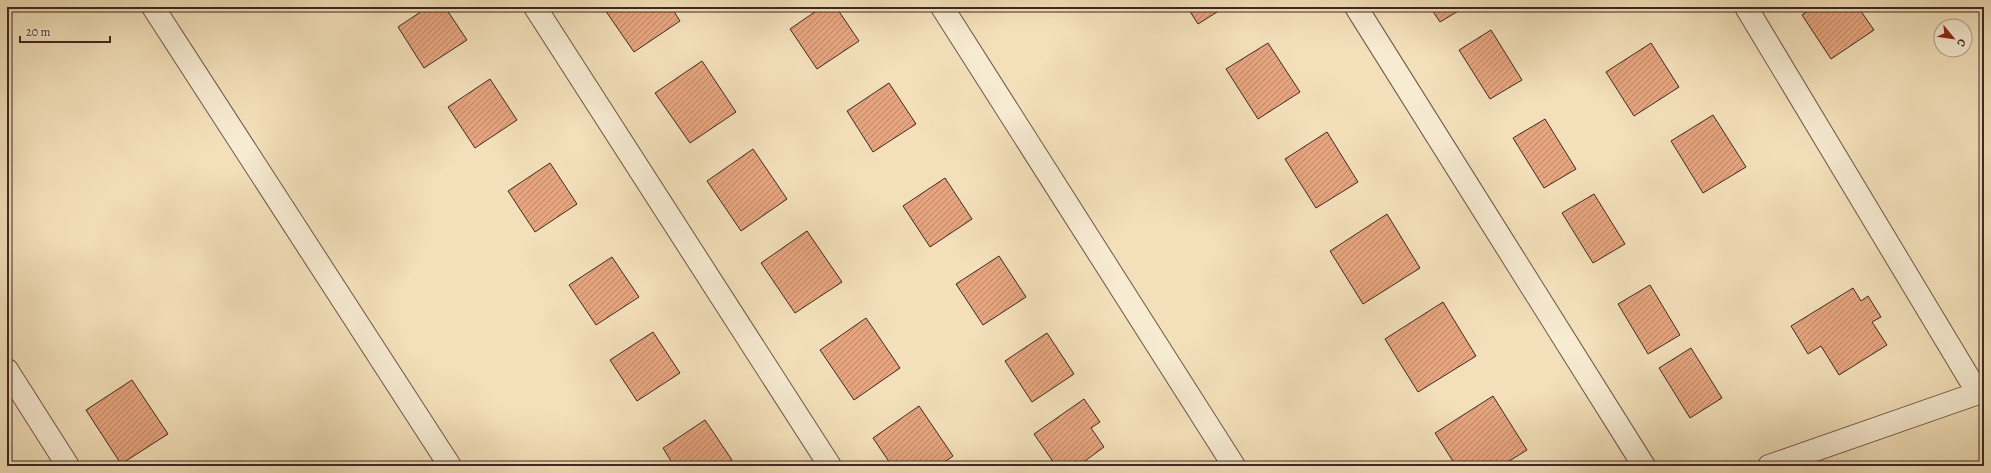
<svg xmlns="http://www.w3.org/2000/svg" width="1991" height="473" viewBox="0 0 1991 473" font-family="Alegreya,serif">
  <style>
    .building { fill: url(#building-hatch); stroke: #3f2820 }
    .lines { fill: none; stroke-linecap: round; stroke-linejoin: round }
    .street-casing { stroke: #6c5646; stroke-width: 24 }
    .street { stroke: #f7ebd2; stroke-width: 22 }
  </style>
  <defs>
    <pattern id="building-hatch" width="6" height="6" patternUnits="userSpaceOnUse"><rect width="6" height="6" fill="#e6a57f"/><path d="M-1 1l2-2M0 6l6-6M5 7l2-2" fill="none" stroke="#bc8668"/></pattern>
  </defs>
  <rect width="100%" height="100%" fill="#f3e0ba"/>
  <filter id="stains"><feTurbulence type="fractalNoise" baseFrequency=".005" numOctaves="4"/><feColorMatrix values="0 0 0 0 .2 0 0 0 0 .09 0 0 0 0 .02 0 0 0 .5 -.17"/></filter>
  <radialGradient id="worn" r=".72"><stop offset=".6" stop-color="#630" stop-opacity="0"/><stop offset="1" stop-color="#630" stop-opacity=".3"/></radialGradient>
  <path class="building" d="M428,7H445L467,40L424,68L398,27Z
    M603,7H671L680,21L634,52Z
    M822,7H836L859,41L817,69L790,29Z
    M1187,7H1225L1198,24Z
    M1430,7H1465L1440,22Z
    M1814,7H1858L1874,30L1831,59L1802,15Z
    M1491,30L1522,80L1490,99L1459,50Z
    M1268,43L1300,92L1258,119L1226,69Z
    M1651,43L1679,87L1634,116L1606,72Z
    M702,61L736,112L690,143L655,93Z
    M490,79L517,120L475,148L448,107Z
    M889,83L916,124L873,152L847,111Z
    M1713,115L1746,167L1703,193L1671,141Z
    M1545,119L1576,169L1544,188L1513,138Z
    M1327,132L1358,182L1316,208L1285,159Z
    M753,149L787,199L741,231L707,181Z
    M550,163L577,204L535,232L508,191Z
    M945,178L972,219L930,247L903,206Z
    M1594,194L1625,244L1593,263L1562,213Z
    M1387,214L1420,268L1363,304L1330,251Z
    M807,231L842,282L795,313L761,263Z
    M999,256L1026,297L983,325L956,284Z
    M612,257L639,297L596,325L569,285Z
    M1650,285L1680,335L1648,354L1618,304Z
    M1853,288L1861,301L1868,296L1881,317L1872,322L1887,345L1839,375L1821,346L1808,354L1791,326Z
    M1443,302L1476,356L1418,392L1385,339Z
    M866,318L900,368L854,400L820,350Z
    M653,332L680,373L637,401L610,360Z
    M1047,333L1074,374L1032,402L1005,361Z
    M1691,348L1722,398L1690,418L1659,368Z
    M132,380L168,434L121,464L86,410Z
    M1493,396L1527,450L1501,466H1456L1435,433Z
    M1084,399L1100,422L1091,428L1104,447L1078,466H1056L1034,434Z
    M919,406L953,456L939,466H892L873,438Z
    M705,420L732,460L723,466H674L663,448Z"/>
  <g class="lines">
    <g class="street-casing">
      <path id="street" d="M153,7L450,466
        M535,7L830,466
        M942,7L1234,466
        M1356,7L1644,466
        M1746,7L1978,393
        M7,370L68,466
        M1769,466L1984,391"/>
    </g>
    <use href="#street" class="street"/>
  </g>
  <rect width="1991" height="473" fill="none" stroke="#f3e0ba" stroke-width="24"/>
  <rect x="8" y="8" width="1975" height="457" fill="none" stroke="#3f2820" stroke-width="2"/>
  <rect x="12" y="12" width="1967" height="449" fill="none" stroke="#3f2820"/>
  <g transform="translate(1953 38) rotate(119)"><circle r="19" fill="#f7ebd2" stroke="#ad9d8b"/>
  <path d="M0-3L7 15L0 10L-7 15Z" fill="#8f2418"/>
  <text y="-6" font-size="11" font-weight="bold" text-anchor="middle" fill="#3f2820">С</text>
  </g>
  <path d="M20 36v6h90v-6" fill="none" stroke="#3f2820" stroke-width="2"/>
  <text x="26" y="36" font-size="12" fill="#3f2820" stroke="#f7ebd2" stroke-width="3" paint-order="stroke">20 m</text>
  <rect width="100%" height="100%" filter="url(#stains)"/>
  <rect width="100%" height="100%" fill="url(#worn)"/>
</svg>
